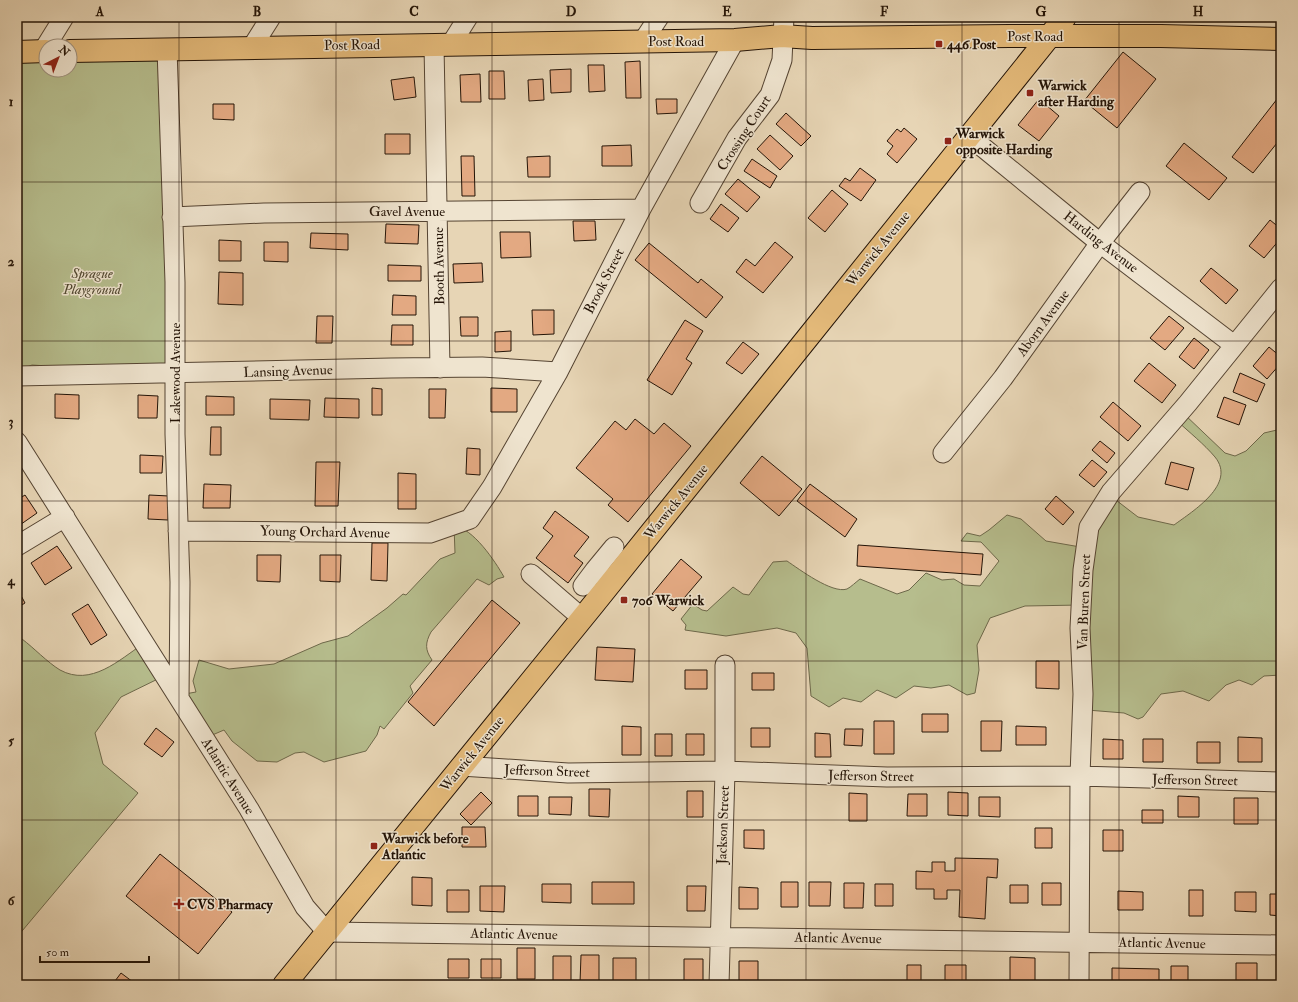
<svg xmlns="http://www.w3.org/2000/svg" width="1298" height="1002" viewBox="0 0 1298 1002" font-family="'IM FELL Double Pica',serif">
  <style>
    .green { fill: #b6bd8d; stroke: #6d684a }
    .building { fill: #e3a982; stroke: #241407 }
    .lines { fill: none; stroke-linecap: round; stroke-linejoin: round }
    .minor-casing { stroke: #554432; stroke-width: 21 }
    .major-casing { stroke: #241407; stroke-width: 24 }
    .minor { stroke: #efe4cf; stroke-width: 19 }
    .major { stroke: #e4ba7a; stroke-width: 22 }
    .grid { fill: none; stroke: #241407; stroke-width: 1; stroke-opacity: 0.55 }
    .poi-dot { fill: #8f2418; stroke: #efe4cf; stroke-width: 1.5 }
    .labels { text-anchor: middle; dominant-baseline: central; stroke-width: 3; stroke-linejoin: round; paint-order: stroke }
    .street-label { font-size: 14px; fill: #241407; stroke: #efe4cf }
    .poi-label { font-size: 14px; font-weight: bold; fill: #241407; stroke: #efe4cf; text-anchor: start }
    .park-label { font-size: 14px; font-style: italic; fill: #50472f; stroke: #efe4cf }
    .neatline { fill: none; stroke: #241407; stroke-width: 1.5 }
    .grid-label { font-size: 13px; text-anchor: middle; font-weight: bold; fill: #241407 }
  </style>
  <rect width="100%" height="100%" fill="#e7d5b5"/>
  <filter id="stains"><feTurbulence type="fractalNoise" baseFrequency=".005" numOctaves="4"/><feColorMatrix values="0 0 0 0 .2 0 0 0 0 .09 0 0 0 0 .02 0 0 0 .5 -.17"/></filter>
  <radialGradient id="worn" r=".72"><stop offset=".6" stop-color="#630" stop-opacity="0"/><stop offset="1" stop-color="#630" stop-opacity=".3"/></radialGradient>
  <path class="green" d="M164,48L176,374L32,365L17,371V51H46V70H70V50Z
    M1183,413L1225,453L1235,456L1246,451L1264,433L1277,430L1281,423V675L1264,676L1252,685L1239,680L1226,685L1209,701L1183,691L1161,694L1143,717L1138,719L1124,713L1087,710L1081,605L1025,606L990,618L977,645L979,670L975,693L967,695L949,685L931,688L914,686L896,698L877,690L861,702L843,698L829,707L811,696L807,648L796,633L777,628L726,636L685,630L686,625L681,619L693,604L702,610L707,611L733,587L743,594L749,595L773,562L787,561C799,569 832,594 847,589C851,587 856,582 860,579L897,594L909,590L926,573L942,580L954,579L964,585L980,586L999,561L981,542L961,541L967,533L980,536L989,530L1007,515L1021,519L1046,541L1086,548L1112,497L1138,517L1174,525C1193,511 1237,484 1215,457C1204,444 1189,432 1176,420Z
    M454,526C473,528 495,561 504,577L497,579L489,585L477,579L431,632C425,643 425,650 432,660L410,686L413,693L384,729L380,726L377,735L366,751L324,762L304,752L295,753L277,762L257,761L232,741L224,730L210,736L179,695L196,692L193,681L199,660L229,669L274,664L322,643L348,636L387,608L403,594L406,595L440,559L455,553Z
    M17,637L22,639C34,648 47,662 60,670C91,687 119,660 143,644L166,675L121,697L95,733L103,764L138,793L17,937Z"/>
  <path class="building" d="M1123,52L1156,79L1117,128L1084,101Z
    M640,61L641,98H626L625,62Z
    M588,65H604L605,91L589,92Z
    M571,69V92L551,93L550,70Z
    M489,71H504L505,99H489Z
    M480,74L481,102H461L460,75Z
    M414,77L416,97L394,100L391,80Z
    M543,79L544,100L529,101L528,80Z
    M1281,94V138L1253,173L1232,157Z
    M656,99H677V113L657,114Z
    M1039,99L1059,116L1039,141L1018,125Z
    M213,104H234V120L213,119Z
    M786,113L811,136L801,146L776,124Z
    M904,128L917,139L897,163L887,154L893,146L887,141L897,129L901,132Z
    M385,134H410V154H385Z
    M770,135L793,156L780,170L757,149Z
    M1184,143L1227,178L1209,200L1166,166Z
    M631,145L632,166H602V146Z
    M461,156H474L475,196H462Z
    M550,156V177H528L527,157Z
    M752,159L777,176L770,188L744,171Z
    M860,168L876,180L861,201L839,186L845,178L850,181Z
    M738,179L760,197L747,212L725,194Z
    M832,190L848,204L825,232L808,218Z
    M721,204L739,218L728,232L710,219Z
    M1270,220L1281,229V238L1264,258L1249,246Z
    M573,221H595L596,240L574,241Z
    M386,224L419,225L418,244L385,243Z
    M500,232H530L531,257L501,258Z
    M311,233L348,234V250L310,248Z
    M219,240L241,241V261H219Z
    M264,242H288V262L264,261Z
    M775,242L793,257L763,293L736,272L746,259L755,266Z
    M649,243L698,283L701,279L723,297L706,318L635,260Z
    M482,263L483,282L454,283L453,264Z
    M388,265L421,266V281H388Z
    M1211,268L1238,290L1226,304L1200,281Z
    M219,272L243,273V305L218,304Z
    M393,295L416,296V315H392Z
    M532,310H554V334L533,335Z
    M317,316H333L332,343H316Z
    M1169,316L1184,328L1165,350L1150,338Z
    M460,317H478V336H461Z
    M685,320L703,331L686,359L692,363L672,395L647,380Z
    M392,325H413V345H391Z
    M511,331V351L495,352V332Z
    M1194,338L1209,350L1194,369L1179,357Z
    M743,342L759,354L742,374L726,363Z
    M1269,347L1281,357V363L1267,379L1253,366Z
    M1149,363L1176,385L1162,403L1134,381Z
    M1240,373L1265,384L1257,402L1233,392Z
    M372,388L382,389V415H372Z
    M491,388L517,389V412H491Z
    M429,389H446L445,418H429Z
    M55,394L79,395V419L55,418Z
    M138,395L158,396L157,418H138Z
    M206,396L234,397V415H206Z
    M1224,397L1246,405L1239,425L1217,417Z
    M325,398L359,399V418L324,417Z
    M270,399L310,400L309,420L270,419Z
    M1113,402L1141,426L1128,441L1100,417Z
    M635,419L654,434L664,423L691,446L628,522L608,505L613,499L576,468L615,421L626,430Z
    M211,427H221V455H210Z
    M1100,441L1115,453L1107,463L1092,450Z
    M467,448L480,449V475L466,474Z
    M140,455L163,456L162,473H140Z
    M762,456L802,489L779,516L740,483Z
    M1092,460L1107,472L1094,487L1079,475Z
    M316,462H340L338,506H315Z
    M1171,462L1194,468L1188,490L1165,484Z
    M398,473L416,474V509H398Z
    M204,484L231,485L230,508H203Z
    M810,484L857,519L845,537L797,501Z
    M25,495L37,513L17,527V500Z
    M149,495L169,496L168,520L148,519Z
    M1056,496L1074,512L1063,525L1045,509Z
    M555,511L589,537L574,556L583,563L568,583L536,558L553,536L543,528Z
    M372,543H388L387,581L371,580Z
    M858,545L983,554L981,575L857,566Z
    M57,546L72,568L45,585L31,563Z
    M257,555H281L280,582L257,581Z
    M320,555H341L340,582L320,581Z
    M681,559L702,577L673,611L652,594Z
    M17,588L25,603L17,608Z
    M492,600L520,623L434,726L408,702Z
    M88,604L107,635L91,645L72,614Z
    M597,647L635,649L633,682L595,680Z
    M1036,661H1059V689L1036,688Z
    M685,670H707V689H685Z
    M752,673H774V690H752Z
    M922,714H948V732H922Z
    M874,721H894V754H874Z
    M981,721H1002L1001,751H981Z
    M622,726L641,727V755H622Z
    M1016,726L1046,727V745H1016Z
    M156,728L174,742L162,757L144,744Z
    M751,728H770V747H751Z
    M845,729H863L862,746L844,745Z
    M1277,730H1281V757H1277Z
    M815,733L830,734L831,757H815Z
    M655,734H672V756H655Z
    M686,734H704V755H686Z
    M1238,737L1262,738V762H1238Z
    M1103,739L1123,740V759H1103Z
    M1143,739H1163V762H1143Z
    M1197,742H1220V763H1197Z
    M589,789H610L609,817L589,816Z
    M687,791H703V817H687Z
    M481,792L492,803L471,825L460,814Z
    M948,792L968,793V816L948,815Z
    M849,793L867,794V821H849Z
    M908,794H927V816H907Z
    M518,796H538V816H518Z
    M1178,796L1199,797V817H1178Z
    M549,797H572L571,815L549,814Z
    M979,797H1000V817L979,816Z
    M1234,798H1258V824H1234Z
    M1142,810H1163V823H1142Z
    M462,827H485L486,847H462Z
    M1035,828H1052V848H1035Z
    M744,830H764V849L744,848Z
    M1103,830H1123V851H1103Z
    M160,854L232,912L198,954L126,896Z
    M955,858L998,859L997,878L987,877L985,919L959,917L960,890H947V899H934V889H916V871L932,872V862H945V871H955Z
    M412,877L432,878V906L412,905Z
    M592,882H634V904H592Z
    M781,882H798V907H781Z
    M809,882H831L830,906H809Z
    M844,883H864L863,908H844Z
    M1042,883H1061V905H1042Z
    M542,884H571V903L542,902Z
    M875,884H893V906H875Z
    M1010,885H1028V903H1010Z
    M480,886H505L504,912L480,911Z
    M687,886H706L705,911H687Z
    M739,887L758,888V909H739Z
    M447,890H469V912H447Z
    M1189,890H1203V916H1189Z
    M1118,891L1143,892V910H1118Z
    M1235,892H1256V912L1235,911Z
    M1270,894H1281V916L1270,915Z
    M517,948H535V979H517Z
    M581,955H599V983H580Z
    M553,956H571V985H553Z
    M1010,957L1035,958V985H1010Z
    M613,958H636V984H613Z
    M448,959H469V978H448Z
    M481,959H501V978H481Z
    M684,959H703V985H684Z
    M739,961H758V985H739Z
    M1236,963H1257V985H1236Z
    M907,965H921V985H907Z
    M945,965H966V985H945Z
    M1171,966H1188V985H1171Z
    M1112,968L1159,969V984L1118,985V983H1112Z
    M121,973L137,985H112Z"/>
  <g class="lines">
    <g class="minor-casing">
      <path id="minor" d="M643,41L659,17
        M451,44L468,17
        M434,45L440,368
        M46,46L64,17
        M252,47L271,17
        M167,49L175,282V434L180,582L179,698
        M969,136L1100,243L1234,345
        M700,203L737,138L770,95L782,60L784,17
        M172,217L264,213L641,209
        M17,376L391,368L482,367L558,372
        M17,442L249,809L305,907L327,932L1281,945
        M943,453L1003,378L1100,243L1140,192
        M178,531L430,533L470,519L492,487L558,372L641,209L735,40
        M17,546L65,517
        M595,570L614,547
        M531,574L582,618
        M583,586L595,570L611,582
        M461,766L568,773L725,771L887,777L1080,776L1281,782
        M719,985L725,771V665
        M1079,985L1080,776L1083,694L1080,628L1083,570L1089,527L1111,492L1188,403L1281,288"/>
    </g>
    <g class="major-casing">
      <path id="major" d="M70,51L735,40L782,36L812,38L1010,36H1161L1281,39
        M17,52L46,51
        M284,985L593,605L1065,17"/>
    </g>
    <use href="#minor" class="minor"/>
    <use href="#major" class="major"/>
  </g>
  <path class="grid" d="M179,17V985M336,17V985M492,17V985M649,17V985M806,17V985M962,17V985M1119,17V985M17,182H1281M17,341H1281M17,501H1281M17,661H1281M17,820H1281"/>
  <g class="poi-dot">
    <rect x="935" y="40" width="8" height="8" rx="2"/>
    <rect x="1026" y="89" width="8" height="8" rx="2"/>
    <rect x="944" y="137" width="8" height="8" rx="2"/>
    <rect x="620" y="596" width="8" height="8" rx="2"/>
    <rect x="370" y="842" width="8" height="8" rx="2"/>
    <path d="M177 898h4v4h4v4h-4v4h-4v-4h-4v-4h4z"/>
  </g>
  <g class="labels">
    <g class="street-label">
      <text x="1035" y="36">Post Road</text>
      <text x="676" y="41">Post Road</text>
      <text transform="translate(352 45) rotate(-1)">Post Road</text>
      <text transform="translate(744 133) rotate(-57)">Crossing Court</text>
      <text x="407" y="211">Gavel Avenue</text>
      <text transform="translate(1101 242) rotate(38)">Harding Avenue</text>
      <text transform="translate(878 249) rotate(-51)">Warwick Avenue</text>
      <text transform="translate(439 266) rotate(-91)">Booth Avenue</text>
      <text transform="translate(604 281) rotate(-63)">Brook Street</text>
      <text transform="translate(1043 323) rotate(-54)">Aborn Avenue</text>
      <text transform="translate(288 371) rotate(-2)">Lansing Avenue</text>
      <text transform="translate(175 373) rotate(-90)">Lakewood Avenue</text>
      <text transform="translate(676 502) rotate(-51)">Warwick Avenue</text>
      <text transform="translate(325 532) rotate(1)">Young Orchard Avenue</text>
      <text transform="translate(1084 602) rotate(-88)">Van Buren Street</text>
      <text transform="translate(472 754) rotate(-51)">Warwick Avenue</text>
      <text transform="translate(547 771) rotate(2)">Jefferson Street</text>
      <text transform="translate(228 776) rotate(58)">Atlantic Avenue</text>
      <text transform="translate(871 776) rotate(1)">Jefferson Street</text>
      <text transform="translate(1195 780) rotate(1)">Jefferson Street</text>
      <text transform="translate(723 825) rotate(-88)">Jackson Street</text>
      <text transform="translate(514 934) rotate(1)">Atlantic Avenue</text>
      <text transform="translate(838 938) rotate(1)">Atlantic Avenue</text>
      <text transform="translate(1162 943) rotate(1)">Atlantic Avenue</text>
    </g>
    <g class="poi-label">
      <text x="947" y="44">446 Post</text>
      <text x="1038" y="85">Warwick<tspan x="1038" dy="16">after Harding</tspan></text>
      <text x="956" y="133">Warwick<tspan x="956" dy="16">opposite Harding</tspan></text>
      <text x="632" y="600">706 Warwick</text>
      <text x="382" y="838">Warwick before<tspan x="382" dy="16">Atlantic</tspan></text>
      <text x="187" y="904">CVS Pharmacy</text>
    </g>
    <g class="park-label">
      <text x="92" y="273">Sprague<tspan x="92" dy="16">Playground</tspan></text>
    </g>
  </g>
  <rect width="1298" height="1002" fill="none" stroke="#e7d5b5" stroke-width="44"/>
  <g transform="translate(58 58) rotate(42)"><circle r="19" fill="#efe4cf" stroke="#9e917f"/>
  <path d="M0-3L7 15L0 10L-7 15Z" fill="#8f2418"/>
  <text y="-6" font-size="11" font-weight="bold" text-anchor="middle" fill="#241407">N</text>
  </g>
  <path d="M40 956v6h109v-6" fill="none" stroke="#241407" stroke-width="2"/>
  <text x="46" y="956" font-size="12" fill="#241407" stroke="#efe4cf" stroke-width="3" paint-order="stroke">50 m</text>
  <rect x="22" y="22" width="1254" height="958" class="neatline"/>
  <g class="grid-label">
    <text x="100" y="16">A</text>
    <text x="257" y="16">B</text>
    <text x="414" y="16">C</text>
    <text x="571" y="16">D</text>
    <text x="727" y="16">E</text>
    <text x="884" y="16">F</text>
    <text x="1041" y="16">G</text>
    <text x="1198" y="16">H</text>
    <text x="11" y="106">1</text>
    <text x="11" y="266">2</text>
    <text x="11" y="426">3</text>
    <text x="11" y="585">4</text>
    <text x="11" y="745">5</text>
    <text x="11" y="905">6</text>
  </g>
  <rect width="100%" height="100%" filter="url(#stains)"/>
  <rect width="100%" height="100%" fill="url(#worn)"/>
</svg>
